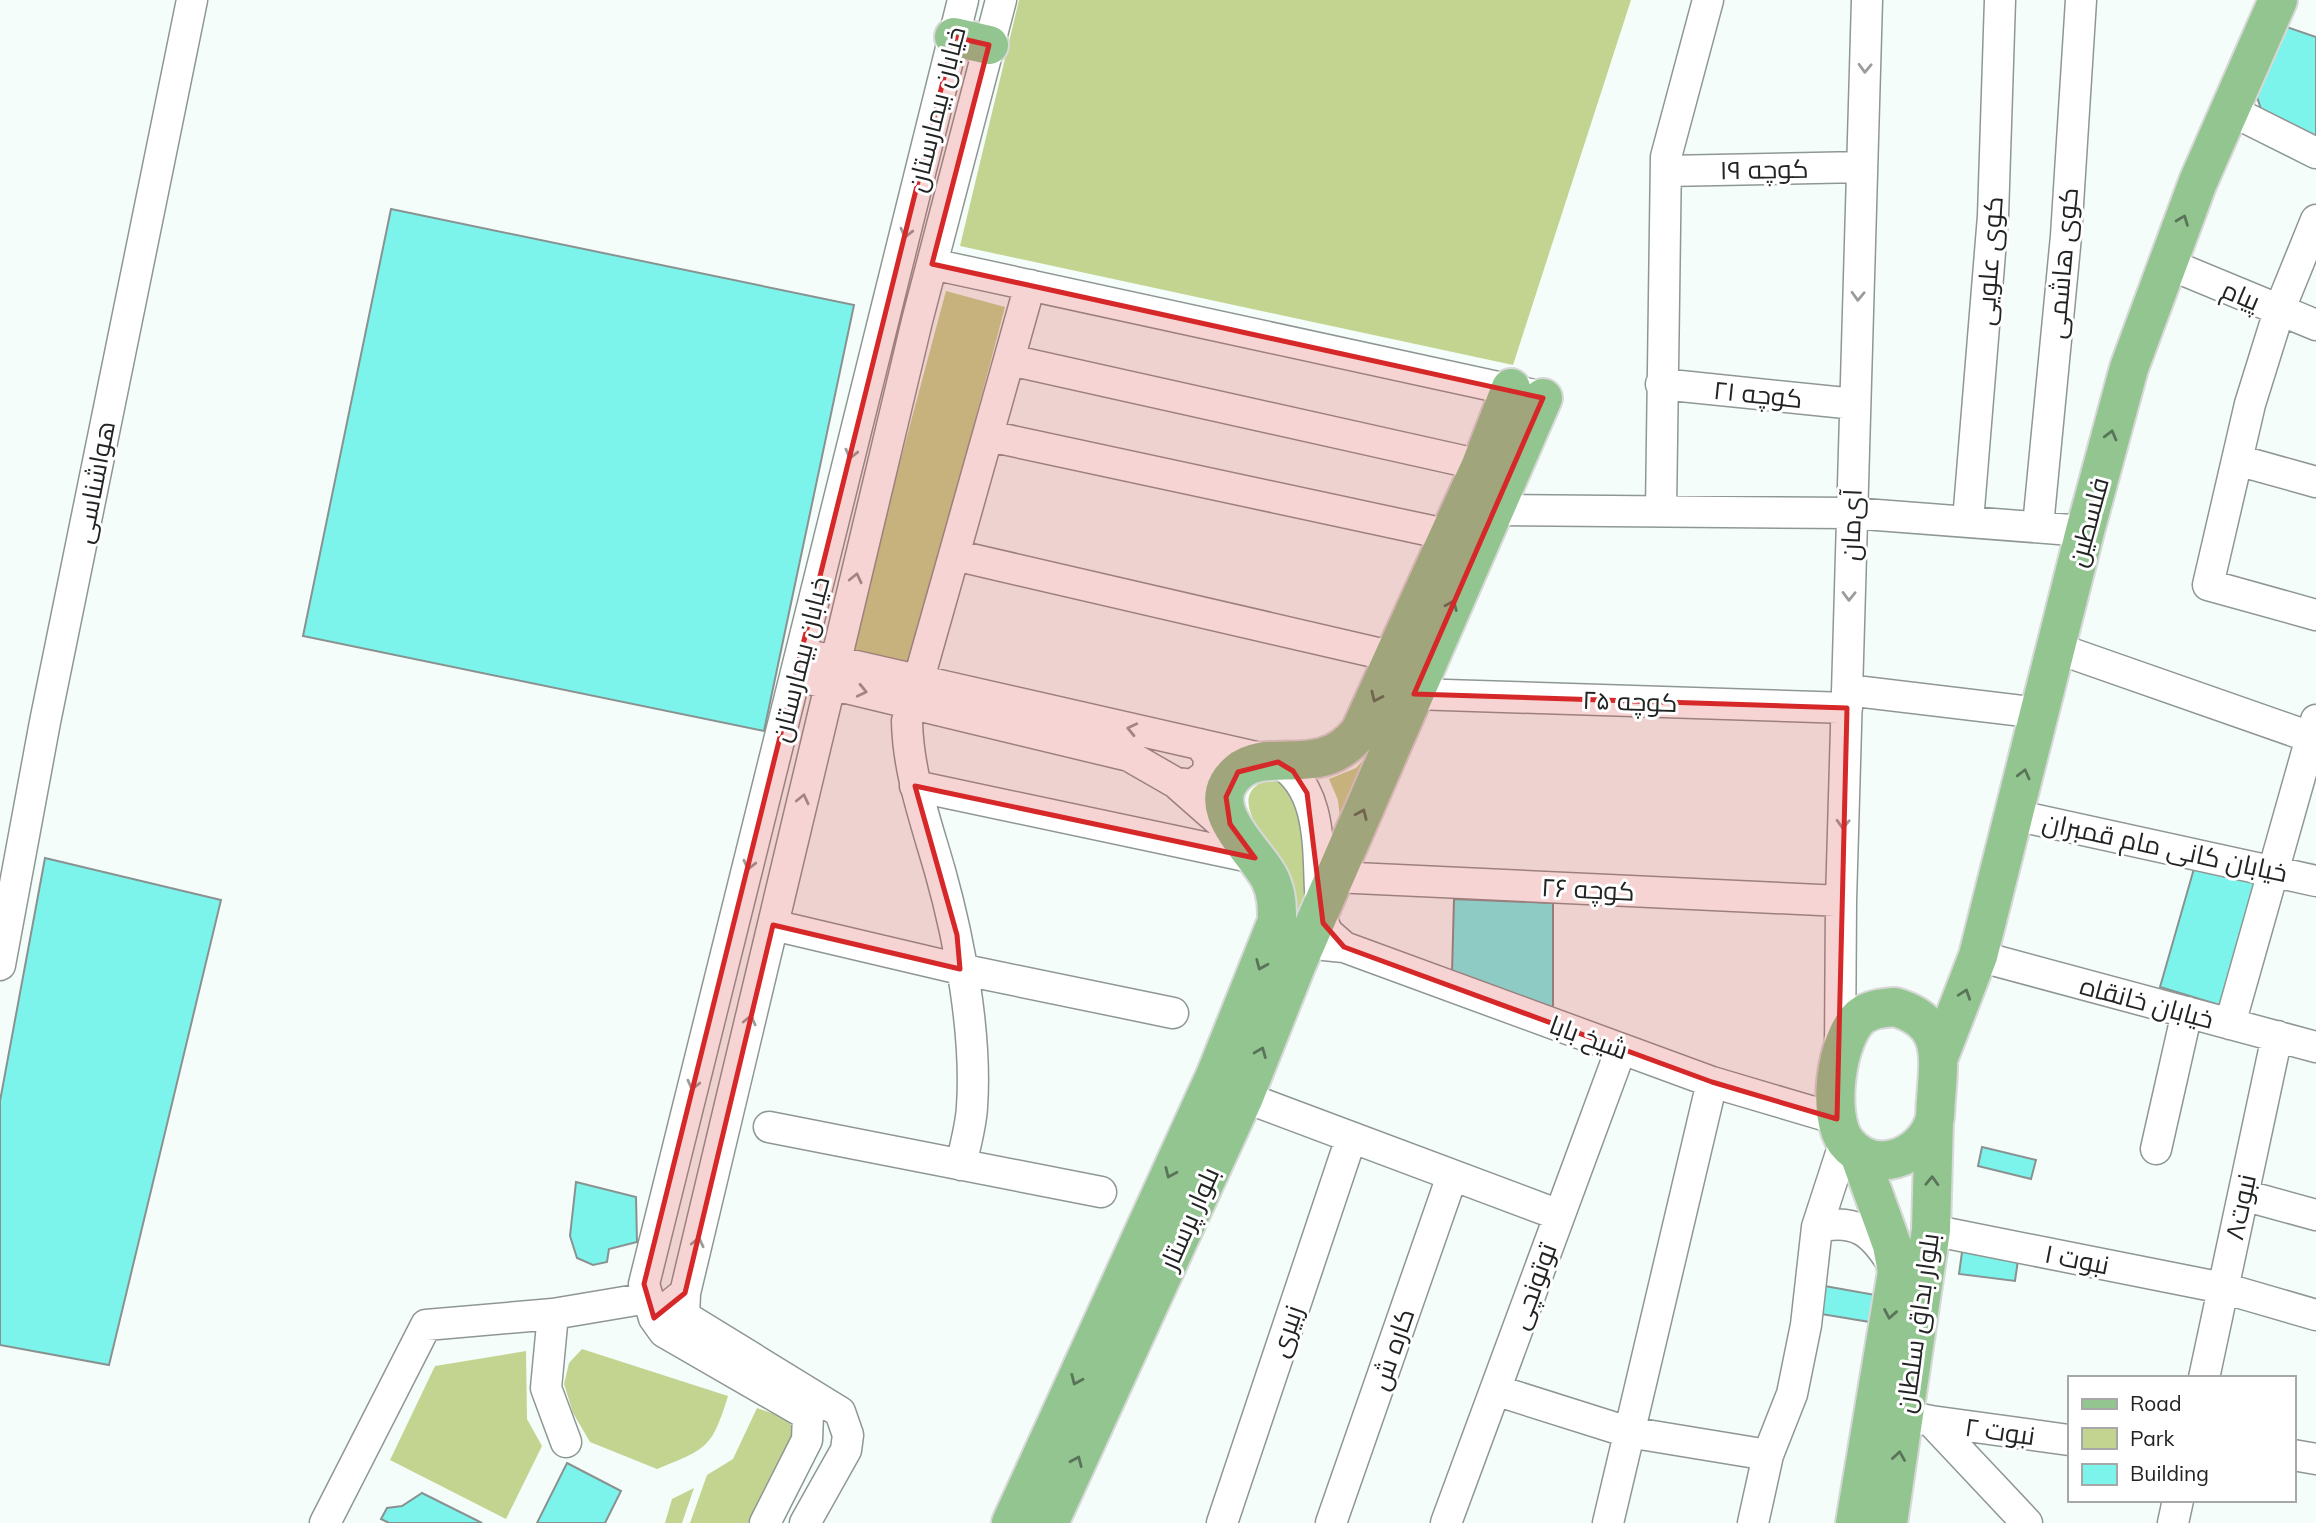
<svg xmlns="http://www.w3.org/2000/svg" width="2316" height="1523" viewBox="0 0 2316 1523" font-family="Mulish,Cairo,sans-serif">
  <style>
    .green { fill: #c3d491 }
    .building { fill: #7cf4ec; stroke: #899291; stroke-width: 2 }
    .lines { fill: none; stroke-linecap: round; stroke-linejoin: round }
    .minor-casing { stroke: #8f9793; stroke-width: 33 }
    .major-casing { stroke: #d7d8d7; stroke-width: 42 }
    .minor { stroke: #fff; stroke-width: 30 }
    .major { stroke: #93c591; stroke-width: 38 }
    .oneway { stroke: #9b9c9c }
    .oneway2 { stroke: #5a745a }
    .marked { fill: #d62828; fill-opacity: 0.2; stroke: #d62828; stroke-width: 5; stroke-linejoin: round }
    .labels { text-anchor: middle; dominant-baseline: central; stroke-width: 6; stroke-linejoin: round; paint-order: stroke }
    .street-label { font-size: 26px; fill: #212423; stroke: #fff }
  </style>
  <rect width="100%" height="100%" fill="#f4fdf9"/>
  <path class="green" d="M1019,0H1631L1513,365L960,246Z
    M946,291L1005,307L909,670L848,656Z
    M1377,744L1341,826L1338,800L1329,779L1356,768Z
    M1275,778L1291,785L1310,857L1305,896L1294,929C1291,913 1291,895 1287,879C1278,847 1213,792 1275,778Z
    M582,1349L728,1396C712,1448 707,1449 657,1469L590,1442L573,1413L564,1384L569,1363Z
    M526,1351L527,1419L542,1446L506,1519L390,1460L435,1366Z
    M757,1408L789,1419L794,1433L748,1523H690L707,1475L733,1459Z
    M694,1488L682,1523H665L672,1499Z"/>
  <path class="building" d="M2284,26L2316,37V138L2263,115L2257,97Z
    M391,209L854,305L764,731L303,636Z
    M45,858L221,900L109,1365L0,1345V1101Z
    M2195,865L2262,875L2226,1007L2160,987Z
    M1454,899L1553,903V1008L1452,973Z
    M1982,1147L2036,1160L2031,1179L1978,1166Z
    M576,1182L636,1197L637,1242L609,1249L607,1262L593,1265L577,1258L570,1236Z
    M1963,1245L2019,1253L2015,1281L1959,1274Z
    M1819,1285L1881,1296L1876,1323L1815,1313Z
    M567,1463L621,1491L605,1523H537Z
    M422,1493L482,1523H389L381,1519L387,1508L402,1506Z"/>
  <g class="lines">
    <g class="minor-casing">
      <path id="minor" d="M2230,110L2316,153
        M1666,171L1862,167
        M2316,220L2279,311L2250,404L2208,585L2316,615
        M2166,263L2316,325
        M932,264L1530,394
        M1010,360L1481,465
        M1661,384L1855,404
        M989,436L1450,535
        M2237,460L2316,482
        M1494,510L1851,513L2085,531
        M1661,511L1666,157L1708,0
        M1968,521L1993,216L2000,0
        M2038,526L2066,236L2081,0
        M954,555L1030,285
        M2056,648L2316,739
        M816,657L1278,762C1331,793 1314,872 1323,923L1328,933L1344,947
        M813,680L1129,756L1176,783L1235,835
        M1847,690L2039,713
        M1414,694L1847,708
        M1176,783L1193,785L1208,773L1209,756L1199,744
        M915,786L1255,858
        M2014,815L2316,881
        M1334,877L1841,901
        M773,925L960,969L1173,1013
        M1324,945L1344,947L1712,1082L1837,1119
        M1978,956L2316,1047
        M0,965L45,722L192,0
        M2230,1024L2316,720
        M1840,1051L1841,901L1867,0
        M1244,1097L1559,1215
        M769,1127L1101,1192
        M2156,1149L2187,1012
        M961,1165C965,1146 971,1126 972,1107C977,1034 960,942 940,871C926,822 908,773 907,721L954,555L1395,657
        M2243,1195L2316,1215
        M1817,1227C1856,1218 1873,1232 1893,1265
        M1931,1230L2223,1288L2316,1315
        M685,1293L684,1316L840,1412L848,1435L846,1450L805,1523
        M553,1314L546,1388L566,1442
        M654,1318L685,1293L917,321L1001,0
        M2204,1378L2277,1036
        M1495,1390L1628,1432L1768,1455
        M1905,1416L1931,1421L2027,1523
        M1931,1421L2069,1440
        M2293,1455L2316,1459
        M325,1523L426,1325L553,1314L648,1298
        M765,1523L807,1440L808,1415L664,1332L654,1318L644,1284L963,0
        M1222,1523L1351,1138
        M1331,1523L1452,1176
        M1446,1523L1621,1049
        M1608,1523L1712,1082
        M1753,1523L1768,1455L1792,1394L1806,1325L1817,1227L1845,1141
        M2173,1523L2178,1500"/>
    </g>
    <g class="major-casing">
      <path id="major" d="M954,37L989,45
        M1895,1007C1946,1022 1939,1056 1936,1100C1935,1107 1936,1115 1934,1122C1921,1159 1873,1176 1846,1142C1826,1116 1836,1039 1860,1017C1870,1009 1882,1008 1895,1007Z
        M1939,1057L1978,956L2085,531L2129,368L2198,182L2278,0
        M1011,1523L1215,1076L1277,921C1277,906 1277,894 1270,879C1256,850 1198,807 1238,772C1269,745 1321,782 1360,731L1481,465L1511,388
        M1049,1523L1244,1097L1296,966L1543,398
        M1855,1523L1897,1272L1892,1245L1859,1154
        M1888,1523L1931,1230L1934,1121"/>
    </g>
    <use href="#minor" class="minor"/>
    <use href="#major" class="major"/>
  </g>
  <defs><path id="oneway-chevron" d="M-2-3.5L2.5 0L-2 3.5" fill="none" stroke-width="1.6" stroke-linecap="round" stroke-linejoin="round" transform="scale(1.75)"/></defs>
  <g class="oneway">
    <use href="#oneway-chevron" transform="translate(1865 68) rotate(92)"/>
    <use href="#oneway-chevron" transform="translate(906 233) rotate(104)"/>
    <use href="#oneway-chevron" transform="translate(1858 296) rotate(92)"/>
    <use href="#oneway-chevron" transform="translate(851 454) rotate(104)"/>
    <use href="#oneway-chevron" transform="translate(856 578) rotate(-77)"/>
    <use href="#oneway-chevron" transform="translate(1849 596) rotate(91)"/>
    <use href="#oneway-chevron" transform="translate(862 691) rotate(13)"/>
    <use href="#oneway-chevron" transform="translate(1132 729) rotate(-167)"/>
    <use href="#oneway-chevron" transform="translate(803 799) rotate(-77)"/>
    <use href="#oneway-chevron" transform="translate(1843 824) rotate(92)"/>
    <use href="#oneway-chevron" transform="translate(749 865) rotate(104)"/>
    <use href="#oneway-chevron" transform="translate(750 1020) rotate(-77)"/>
    <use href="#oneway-chevron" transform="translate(693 1085) rotate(104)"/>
    <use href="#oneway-chevron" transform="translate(698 1242) rotate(-77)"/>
  </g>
  <g class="oneway2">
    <use href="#oneway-chevron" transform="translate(2183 220) rotate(-69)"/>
    <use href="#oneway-chevron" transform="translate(2111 435) rotate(-75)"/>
    <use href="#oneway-chevron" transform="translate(1452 605) rotate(-67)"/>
    <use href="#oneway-chevron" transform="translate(1376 697) rotate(115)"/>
    <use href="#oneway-chevron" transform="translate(2024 774) rotate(-76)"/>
    <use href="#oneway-chevron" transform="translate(1362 814) rotate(-66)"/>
    <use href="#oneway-chevron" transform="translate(1261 965) rotate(113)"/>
    <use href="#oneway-chevron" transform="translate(1965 994) rotate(-71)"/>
    <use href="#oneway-chevron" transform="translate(1261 1052) rotate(-68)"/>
    <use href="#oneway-chevron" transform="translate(1170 1173) rotate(114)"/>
    <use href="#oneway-chevron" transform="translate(1932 1181) rotate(-88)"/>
    <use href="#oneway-chevron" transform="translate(1890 1314) rotate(100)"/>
    <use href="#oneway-chevron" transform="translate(1076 1380) rotate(114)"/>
    <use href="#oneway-chevron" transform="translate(1899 1456) rotate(-81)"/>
    <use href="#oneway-chevron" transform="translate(1077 1461) rotate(-66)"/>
  </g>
  <path class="marked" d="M954,37L989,45L932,264L1543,398L1414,694L1847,708L1837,1119L1712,1082L1344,947L1323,923L1307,793L1293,771L1278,762L1238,772L1226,797L1230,824L1255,858L915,786L957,935L960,969L773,925L685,1293L654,1318L644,1284Z"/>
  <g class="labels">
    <g class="street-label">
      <text transform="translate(936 109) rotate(-76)">خیابان بیمارستان</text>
      <text transform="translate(1764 169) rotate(-1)">کوچه ۱۹</text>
      <text transform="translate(1989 261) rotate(-86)">کوی علویی</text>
      <text transform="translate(2062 263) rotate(-85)">کوی هاشمی</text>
      <text transform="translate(2241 295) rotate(23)">پیام</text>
      <text transform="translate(1758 394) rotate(6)">کوچه ۲۱</text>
      <text transform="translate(94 482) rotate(-79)">هواشناسی</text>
      <text transform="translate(2088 522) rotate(-75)">فلسطین</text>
      <text transform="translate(1851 525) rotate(-88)">آی‌مان</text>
      <text transform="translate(800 659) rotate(-76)">خیابان بیمارستان</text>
      <text transform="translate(1630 701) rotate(2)">کوچه ۲۵</text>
      <text transform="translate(2165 847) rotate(12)">خیابان کانی مام قمبران</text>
      <text transform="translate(1588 889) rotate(3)">کوچه ۲۶</text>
      <text transform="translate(2147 1002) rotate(15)">خیابان خانقاه</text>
      <text transform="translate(1589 1037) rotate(20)">شیخ بابا</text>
      <text transform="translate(2240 1207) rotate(-78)">نبوت۸</text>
      <text transform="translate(1189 1218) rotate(-66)">بلوار پرستار</text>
      <text transform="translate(2077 1259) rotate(11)">نبوت ۱</text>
      <text transform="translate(1533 1286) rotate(-70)">توتونچی</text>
      <text transform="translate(1917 1323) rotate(-82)">بلوار بداق سلطان</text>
      <text transform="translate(1286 1331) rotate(-71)">زبیری</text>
      <text transform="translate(1392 1349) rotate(-71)">کاره ش</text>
      <text transform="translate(2000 1431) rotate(8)">نبوت ۲</text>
    </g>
  </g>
  <rect x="2068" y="1376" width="228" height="126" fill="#ffffff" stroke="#a6a7a7" stroke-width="2"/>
  <rect x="2082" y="1399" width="35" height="10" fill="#93c591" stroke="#a6a7a7" stroke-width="2"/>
  <text x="2130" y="1411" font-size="21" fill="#212423">Road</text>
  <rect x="2082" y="1428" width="35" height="21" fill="#c3d491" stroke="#a6a7a7" stroke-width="2"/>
  <text x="2130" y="1446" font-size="21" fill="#212423">Park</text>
  <rect x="2082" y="1464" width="35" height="21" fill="#7cf4ec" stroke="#a6a7a7" stroke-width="2"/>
  <text x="2130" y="1481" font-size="21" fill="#212423">Building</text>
</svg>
